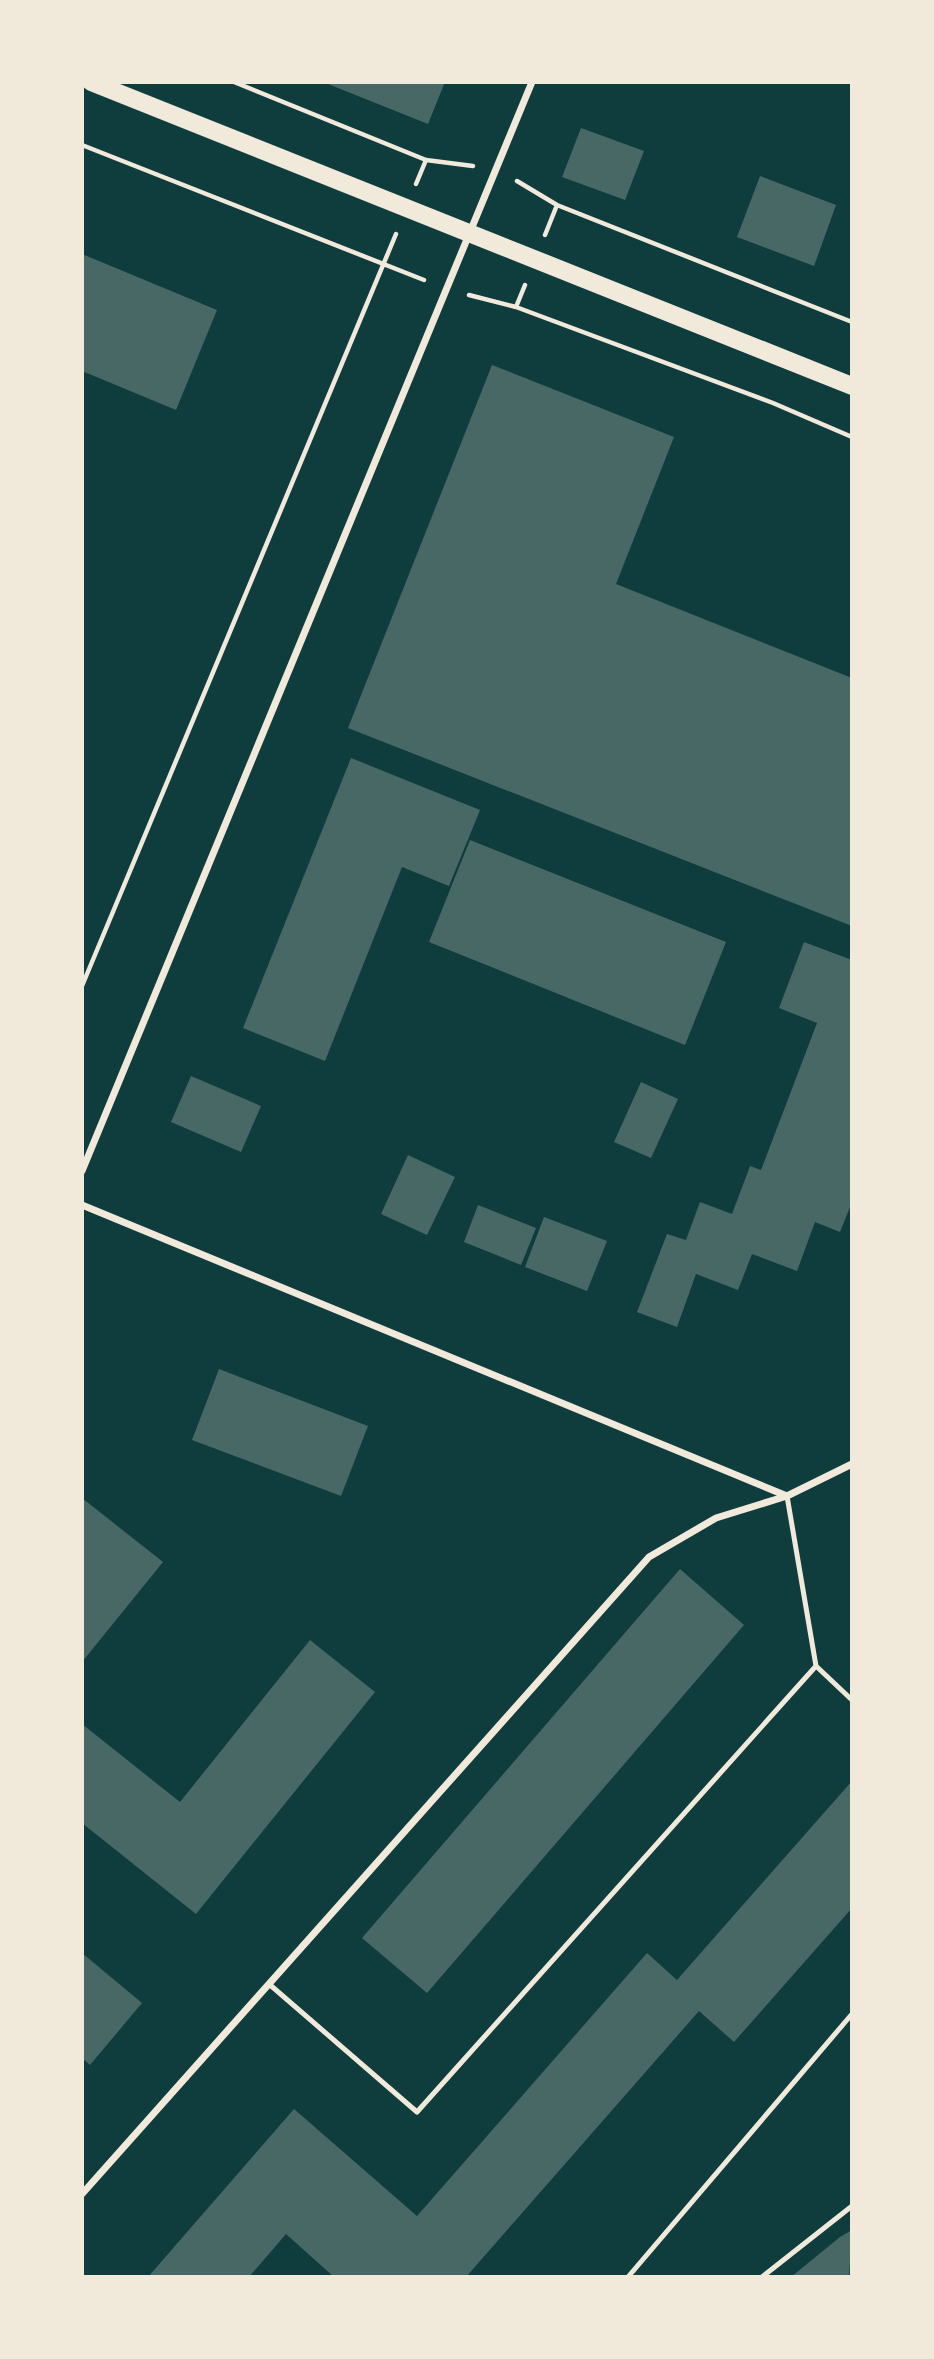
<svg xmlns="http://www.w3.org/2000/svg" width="934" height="2359" viewBox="0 0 934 2359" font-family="Manrope,sans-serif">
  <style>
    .building { fill: #486865 }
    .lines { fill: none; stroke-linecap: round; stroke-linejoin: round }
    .path { stroke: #f1e9da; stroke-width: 4.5 }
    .service { stroke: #f1e9da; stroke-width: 5 }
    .minor { stroke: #f1e9da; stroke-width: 7 }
    .primary { stroke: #f1e9da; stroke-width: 18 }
  </style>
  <rect width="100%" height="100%" fill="#0f3d3e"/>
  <path class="building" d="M323,82H445L428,124Z
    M581,128L644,151L625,200L562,177Z
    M760,176L836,205L814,266L737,237Z
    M82,254L217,310L176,410L82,371Z
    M492,365L674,437L616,584L852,678V926L348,728Z
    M351,758L480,810L449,886L402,867L325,1061L243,1028Z
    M470,840L726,942L685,1045L429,942Z
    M804,942L852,960V1202L840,1232L815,1222L797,1271L752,1254L738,1290L696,1274L677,1327L637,1312L667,1234L686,1240L700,1202L732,1214L750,1166L761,1170L817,1023L779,1008Z
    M191,1076L261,1106L241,1152L171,1122Z
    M641,1082L678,1099L651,1158L614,1142Z
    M408,1155L455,1177L427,1235L381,1214Z
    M478,1205L536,1228L521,1265L464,1242Z
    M544,1217L607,1241L587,1291L525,1267Z
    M219,1369L368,1426L341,1496L192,1440Z
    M82,1498L163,1562L82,1662Z
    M680,1569L744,1625L427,1993L362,1938Z
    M310,1640L375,1692L196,1914L82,1823V1724L180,1802Z
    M852,1781V1908L734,2042L699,2011L466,2277H334L286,2234L249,2277H148L294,2109L417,2216L647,1953L677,1980Z
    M82,1953L142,2003L90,2065L82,2058Z
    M852,2230L849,2277H791L840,2237Z"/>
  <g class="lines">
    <path class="path" d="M234,82L426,160L473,166
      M82,145L424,280
      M517,181L557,205L852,322
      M416,184L426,160
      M545,235L557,205
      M469,295L516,307L773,403L852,437
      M516,307L525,285
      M82,986L396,234"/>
    <path class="service" d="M787,1496L816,1666L852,1700
      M269,1984L417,2112L816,1666
      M628,2277L852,2014
      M762,2277L852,2206"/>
    <path class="minor" d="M82,1171L532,82
      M82,1205L787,1496
      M82,2194L649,1557L716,1518L787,1496L852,1464"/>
    <path class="primary" d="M91,82L852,386"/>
  </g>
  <rect width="934" height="2359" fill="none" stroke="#f1e9da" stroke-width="168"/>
</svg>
